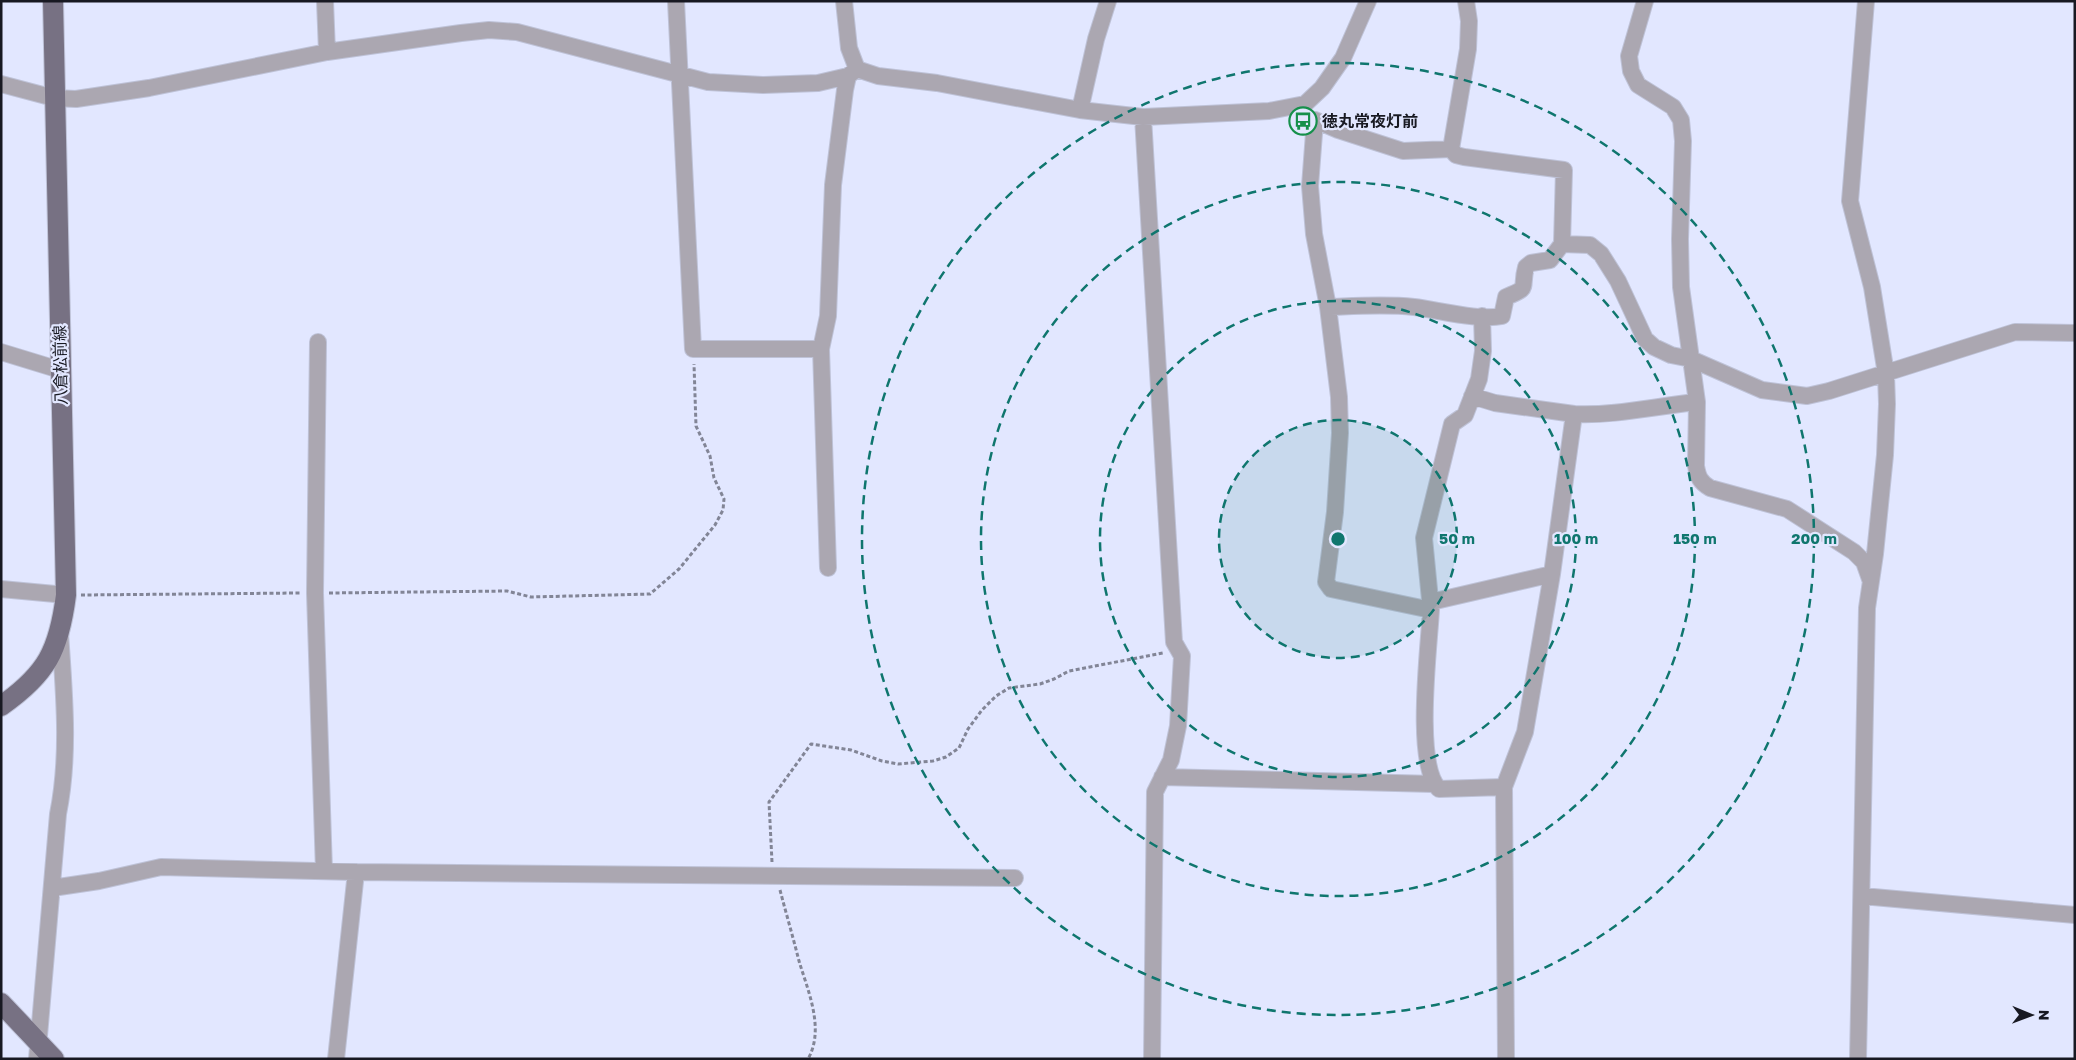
<svg xmlns="http://www.w3.org/2000/svg" width="2076" height="1060" viewBox="0 0 2076 1060" font-family="'Golos Text','Noto Sans JP',sans-serif">
  <style>
    .lines { fill: none; stroke-linecap: round; stroke-linejoin: round }
    .minor-casing { stroke: #bec2d7; stroke-width: 18 }
    .major-casing { stroke: #bec2d7; stroke-width: 22 }
    .path { stroke: #828596; stroke-width: 3; stroke-dasharray: 4 2.5; stroke-linecap: butt }
    .minor { stroke: #aba7b1; stroke-width: 16 }
    .major { stroke: #777183; stroke-width: 20 }
    .ring { fill: none; stroke: #0f766e; stroke-width: 2.5; stroke-dasharray: 9 6 }
    .labels { text-anchor: middle; dominant-baseline: central; stroke-width: 4.5; stroke-linejoin: round; paint-order: stroke }
    .poi-label { font-size: 16px; font-weight: bold; fill: #181922; stroke: #e2e7ff; text-anchor: start }
    .street-label { font-size: 16px; fill: #181922; stroke: #e2e7ff }
    .centre { fill: #0f766e; stroke: #e2e7ff; stroke-width: 2.5 }
    .ring-label { font-size: 15px; text-anchor: middle; font-weight: bold; fill: #0f766e; stroke: #e2e7ff; stroke-width: 4.5; stroke-linejoin: round; paint-order: stroke }
  </style>
  <rect width="100%" height="100%" fill="#e2e7ff"/>
  <g class="lines">
    <g class="minor-casing">
      <path id="minor" d="M325,1L327,52
        M676,1L693,349H821L828,316L833,185L845,90L848,76L857,69
        M844,1L849,48L857,69L878,76L937,83L1080,110L1143,117L1269,111L1305,104L1322,88L1343,58L1368,1
        M1,84L54,98L76,99L149,88L327,52L461,33L489,30L517,32L708,82L763,85L818,83L848,76
        M1080,110L1096,39L1108,1
        M1143,117L1174,642L1182,656L1178,726L1171,760L1155,792L1152,1059
        M1451,149L1468,49L1469,21L1466,1
        M1328,307C1357,306 1385,304 1414,307C1439,310 1479,321 1502,316L1506,297C1531,287 1520,289 1526,267L1531,263L1550,260L1562,244
        M318,342L315,593L324,871
        M821,349L828,568
        M1,352L60,370
        M1472,396L1495,403L1574,414
        M1697,402L1696,466C1698,477 1700,482 1710,488L1787,509L1854,552L1864,562L1870,579
        M1,589L66,595
        M1431,602L1552,574
        M1431,610L1424,538L1452,424L1465,415L1479,379L1483,351L1482,316
        M1162,777L1434,784
        M1504,787L1439,789C1414,764 1429,647 1431,610L1331,589L1326,582L1335,512L1340,433L1339,397L1328,307L1314,234L1310,186L1315,120L1338,130L1403,151L1451,149L1456,155L1464,157L1564,170L1562,244L1590,245L1601,254L1618,281L1645,339L1654,347L1671,355L1691,359L1762,390L1807,396L1829,391L2015,332L2075,333
        M52,888L99,881L161,867L356,872L1015,878
        M1862,896L2075,915
        M37,1059L58,814C70,755 64,692 60,633
        M336,1059L356,872
        M1506,1059L1504,787L1525,732L1552,574L1574,414C1615,416 1656,406 1697,402L1681,287L1680,239L1683,141L1681,120L1673,107L1638,85L1631,71L1629,56L1645,1
        M1858,1059L1867,608L1875,554L1885,455L1887,404L1886,374L1872,287L1850,201L1866,1"/>
    </g>
    <g class="major-casing">
      <path id="major" d="M1,706C47,674 59,650 66,595L53,1
        M1,1003L54,1059"/>
    </g>
    <path class="path" d="M329,593L507,591L531,597L650,594L679,569L715,525L723,510L724,499L714,478L710,456L696,426L694,364
      M81,595L300,593
      M772,862L769,802L811,744L851,750L882,761L898,764L933,761L946,757L959,748L968,729L982,710L996,696L1009,688L1040,684L1054,679L1069,671L1163,653
      M780,890C786,913 793,937 799,961C808,991 825,1029 808,1059"/>
    <use href="#minor" class="minor"/>
    <use href="#major" class="major"/>
  </g>
  <circle cx="1338" cy="539" r="119" fill="#0f766e" fill-opacity=".12"/>
  <g class="ring">
    <circle cx="1338" cy="539" r="119"/>
    <circle cx="1338" cy="539" r="238"/>
    <circle cx="1338" cy="539" r="357"/>
    <circle cx="1338" cy="539" r="476"/>
  </g>
  <defs>
    <g id="bus-ring" transform="scale(1.4375)"><circle r="9.5" fill="#e2e7ff" stroke="#16904b" stroke-width="1.5"/><path d="M-5-6H5V4H4V6H2V4H-2V6H-4V4H-5ZM-3.5-4V0h7V-4ZM-3.5 1.2v1.5H-2V1.2ZM2 1.2v1.5H3.5V1.2Z" fill="#16904b"/></g>
  </defs>
  <g fill-rule="evenodd">
    <use href="#bus-ring" x="1303" y="121"/>
  </g>
  <g class="labels">
    <g class="poi-label">
      <text x="1322" y="121">徳丸常夜灯前</text>
    </g>
    <g class="street-label">
      <text transform="translate(60 365) rotate(-91)">八倉松前線</text>
    </g>
  </g>
  <circle cx="1338" cy="539" r="8" class="centre"/>
  <g class="ring-label">
    <text x="1457" y="544">50 m</text>
    <text x="1576" y="544">100 m</text>
    <text x="1695" y="544">150 m</text>
    <text x="1814" y="544">200 m</text>
  </g>
  <rect width="2076" height="1060" fill="none" stroke="#181922" stroke-width="5"/>
  <g transform="translate(2031 1015) rotate(91)" stroke="#e2e7ff" stroke-width="4" paint-order="stroke">
  <path d="M0-4L9 19L0 12L-9 19Z" fill="#181922"/>
  <text y="-8" font-size="14" font-weight="bold" text-anchor="middle" fill="#181922">N</text>
  </g>
</svg>
